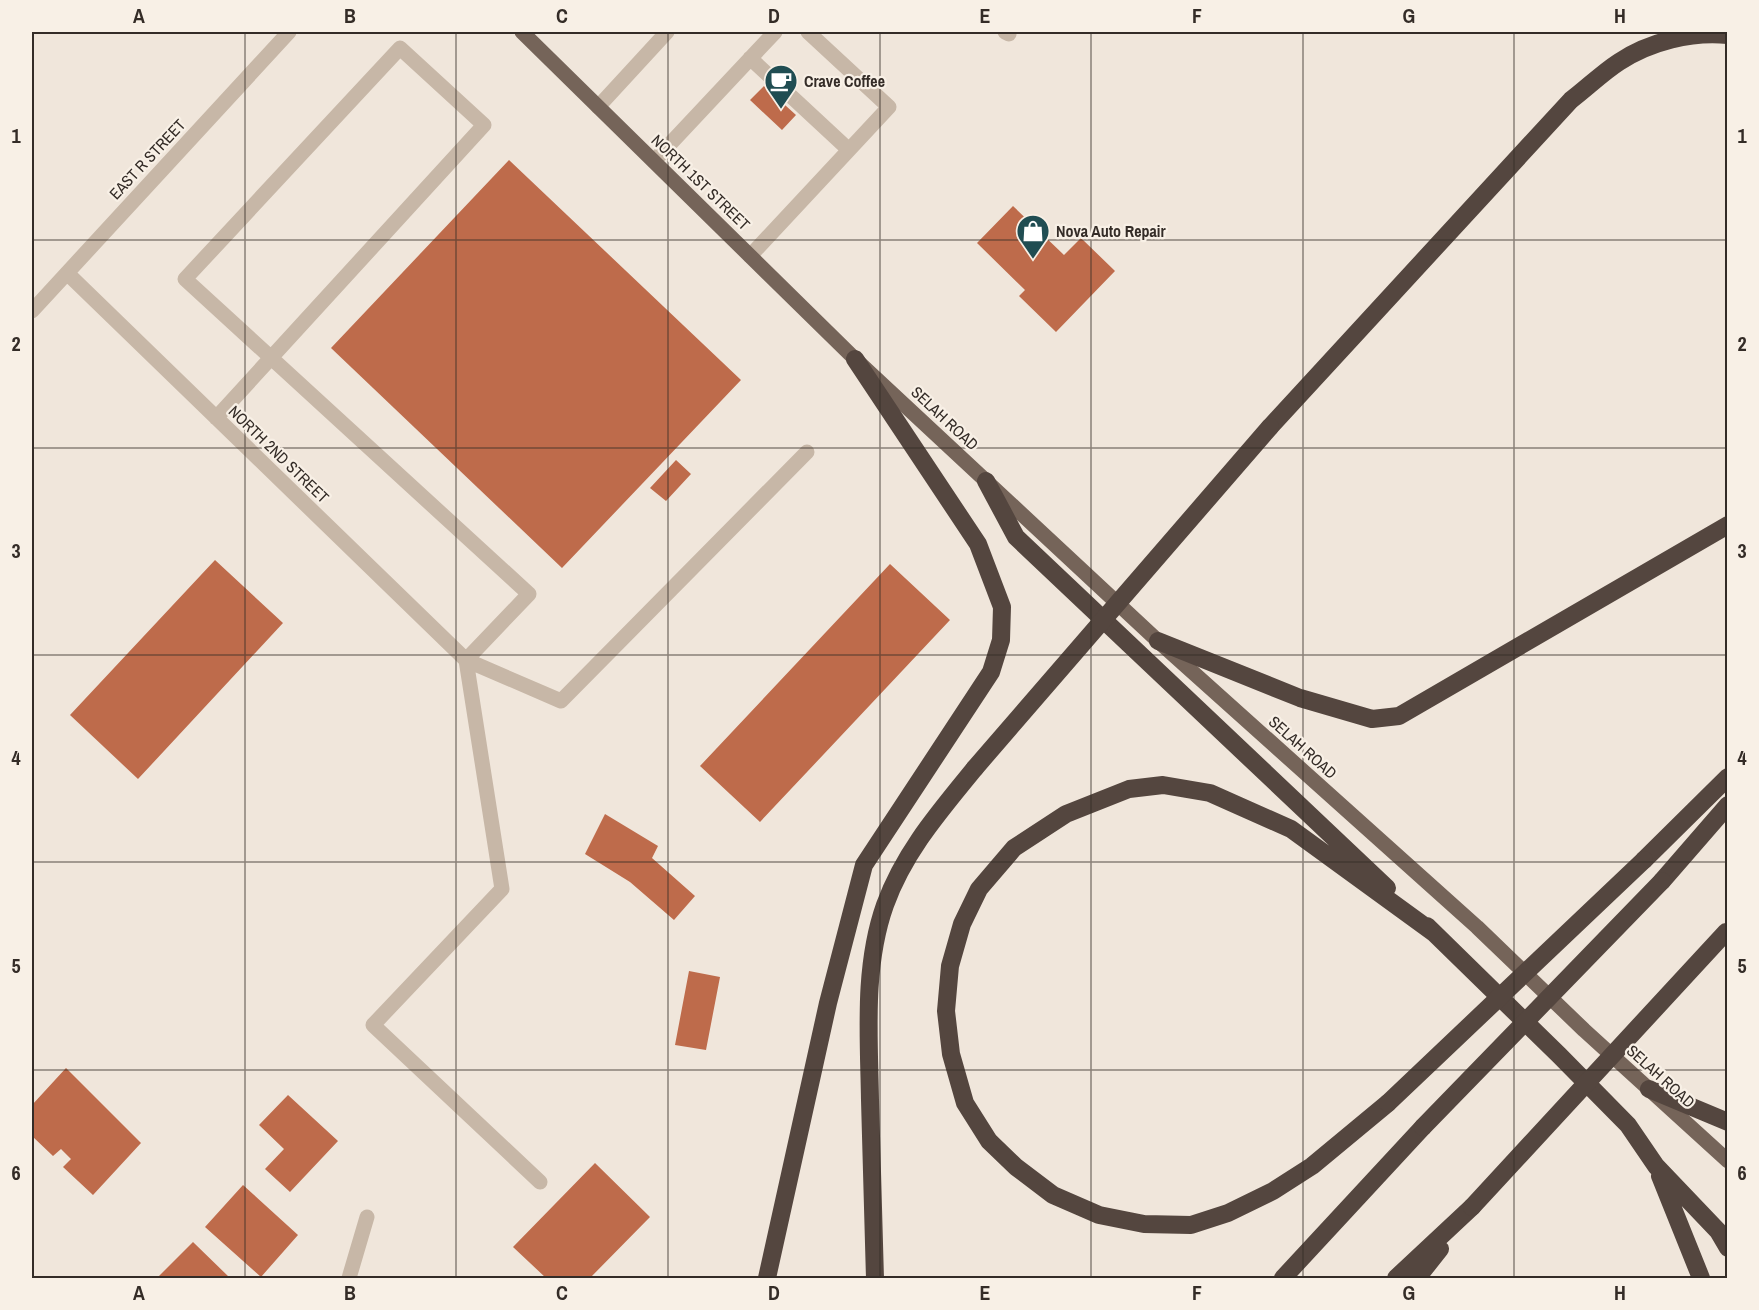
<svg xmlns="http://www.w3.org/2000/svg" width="1759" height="1310" viewBox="0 0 1759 1310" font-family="'Archivo Narrow',sans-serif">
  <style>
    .building { fill: #be6b4b }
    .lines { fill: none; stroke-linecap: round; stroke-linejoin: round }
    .minor { stroke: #c7b7a7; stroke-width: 15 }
    .major { stroke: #756459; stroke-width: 15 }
    .highway { stroke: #54463f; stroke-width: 18 }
    .highway-bridge { stroke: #54463f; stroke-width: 18 }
    .grid { fill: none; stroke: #342c27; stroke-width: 1.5; stroke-opacity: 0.55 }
    .labels { text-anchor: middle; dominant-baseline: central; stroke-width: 4.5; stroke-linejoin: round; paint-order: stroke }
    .poi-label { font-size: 16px; font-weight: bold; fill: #342c27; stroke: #f8f0e6; text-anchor: start }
    .street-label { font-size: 16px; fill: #342c27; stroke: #f8f0e6 }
    .neatline { fill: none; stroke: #342c27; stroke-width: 2 }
    .grid-label { font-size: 20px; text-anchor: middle; font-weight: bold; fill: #342c27 }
  </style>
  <rect width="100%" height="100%" fill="#f0e6db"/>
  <path class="building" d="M764,86L796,115L782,130L750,100Z
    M509,160L741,380L562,568L331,348Z
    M1013,206L1064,255L1081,238L1115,271L1056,332L1019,296L1025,290L977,243Z
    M676,460L691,474L666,501L650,488Z
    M215,560L283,623L138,779L70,715Z
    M890,564L950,620L760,822L700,766Z
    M605,814L658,846L652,858L695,896L674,920L630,882L585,854Z
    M689,971L720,977L706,1050L675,1045Z
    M66,1068L141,1143L93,1195L63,1167L71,1159L61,1149L53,1156L32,1136V1105Z
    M288,1095L338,1141L290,1192L265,1169L284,1149L259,1125Z
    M595,1163L650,1217L590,1278H546L513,1247Z
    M243,1185L298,1235L261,1277L205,1227Z
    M193,1242L230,1278H157Z"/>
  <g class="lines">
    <path class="minor" d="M1005,32L1009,34
      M750,58L849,150
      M598,107L667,32
      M654,161L775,32
      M750,256L889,107L808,32
      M67,273L466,660L529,594L185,279L400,48L484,125L216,418
      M32,311L289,32
      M540,1182L373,1025L502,889L466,660L561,701L807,452
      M349,1278L367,1217"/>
    <path class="major" d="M522,32L855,359L1158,641L1477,927L1584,1030L1728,1161"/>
    <path class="highway" d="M1270,427L1571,100C1587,88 1602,73 1619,62C1649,42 1692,31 1728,35
      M986,481L1016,537L1387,888
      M1158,641L1300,698L1372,719L1399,716L1728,525
      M1644,860L1728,777
      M1662,881L1728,805
      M1427,926L1559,1055L1628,1125L1656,1166L1718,1231L1728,1248
      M1649,1089L1728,1122
      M1388,1103L1312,1166L1273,1191L1228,1213L1191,1225L1144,1224L1099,1215L1053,1195L1016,1167L989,1141L965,1103L951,1054L946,1011L950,966L962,924L979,889L1014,848L1066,814L1129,789L1163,785L1210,793L1291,829L1434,933
      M1660,1176L1701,1278
      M767,1278L828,1003L864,865L991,672L1001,640L1002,607L978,544L855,359
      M875,1278C873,1219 872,1160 870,1100C869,1036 863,967 885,905C904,852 940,811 975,768
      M1283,1278L1423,1127
      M1396,1278L1472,1207
      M1417,1278L1440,1249"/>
    <path class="highway-bridge" d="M975,768L1270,427
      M1388,1103L1644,860
      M1423,1127L1662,881
      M1472,1207L1726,932"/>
  </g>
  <path class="grid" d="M245,32V1278M456,32V1278M668,32V1278M880,32V1278M1091,32V1278M1303,32V1278M1514,32V1278M32,240H1728M32,448H1728M32,655H1728M32,862H1728M32,1070H1728"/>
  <defs>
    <g id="cafe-pin" transform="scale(1.725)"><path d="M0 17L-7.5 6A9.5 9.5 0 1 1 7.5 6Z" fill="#204d52" stroke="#f8f0e6"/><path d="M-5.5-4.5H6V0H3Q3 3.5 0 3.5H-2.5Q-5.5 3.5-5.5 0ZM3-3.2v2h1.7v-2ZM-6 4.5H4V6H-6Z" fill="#fff"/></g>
    <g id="shop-pin" transform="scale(1.725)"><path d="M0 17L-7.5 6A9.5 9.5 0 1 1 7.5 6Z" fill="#204d52" stroke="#f8f0e6"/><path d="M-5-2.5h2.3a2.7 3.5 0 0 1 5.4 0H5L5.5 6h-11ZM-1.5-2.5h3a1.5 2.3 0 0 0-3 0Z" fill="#fff"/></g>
  </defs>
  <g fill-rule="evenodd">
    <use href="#cafe-pin" x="781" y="81"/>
    <use href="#shop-pin" x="1033" y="231"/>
  </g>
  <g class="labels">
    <g class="poi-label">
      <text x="804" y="81">Crave Coffee</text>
      <text x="1056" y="231">Nova Auto Repair</text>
    </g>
    <g class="street-label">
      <text transform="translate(147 159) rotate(-47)">EAST R STREET</text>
      <text transform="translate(701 182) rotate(44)">NORTH 1ST STREET</text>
      <text transform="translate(945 418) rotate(43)">SELAH ROAD</text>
      <text transform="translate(279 454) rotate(44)">NORTH 2ND STREET</text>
      <text transform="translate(1303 747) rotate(42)">SELAH ROAD</text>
      <text transform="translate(1661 1076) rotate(42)">SELAH ROAD</text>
    </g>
  </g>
  <rect width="1759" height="1310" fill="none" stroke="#f8f0e6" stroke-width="66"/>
  <rect x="33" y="33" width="1693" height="1244" class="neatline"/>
  <g class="grid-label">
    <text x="139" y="23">A</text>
    <text x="350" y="23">B</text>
    <text x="562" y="23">C</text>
    <text x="774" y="23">D</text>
    <text x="985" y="23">E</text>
    <text x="1197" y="23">F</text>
    <text x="1409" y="23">G</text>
    <text x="1620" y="23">H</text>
    <text x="16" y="143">1</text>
    <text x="1742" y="143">1</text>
    <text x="16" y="351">2</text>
    <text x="1742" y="351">2</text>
    <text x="16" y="558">3</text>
    <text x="1742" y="558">3</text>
    <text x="16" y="765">4</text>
    <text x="1742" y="765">4</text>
    <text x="16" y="973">5</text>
    <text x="1742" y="973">5</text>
    <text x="16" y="1180">6</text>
    <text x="1742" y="1180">6</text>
    <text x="139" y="1300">A</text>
    <text x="350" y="1300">B</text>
    <text x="562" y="1300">C</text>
    <text x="774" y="1300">D</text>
    <text x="985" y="1300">E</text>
    <text x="1197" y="1300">F</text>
    <text x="1409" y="1300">G</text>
    <text x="1620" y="1300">H</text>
  </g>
</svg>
